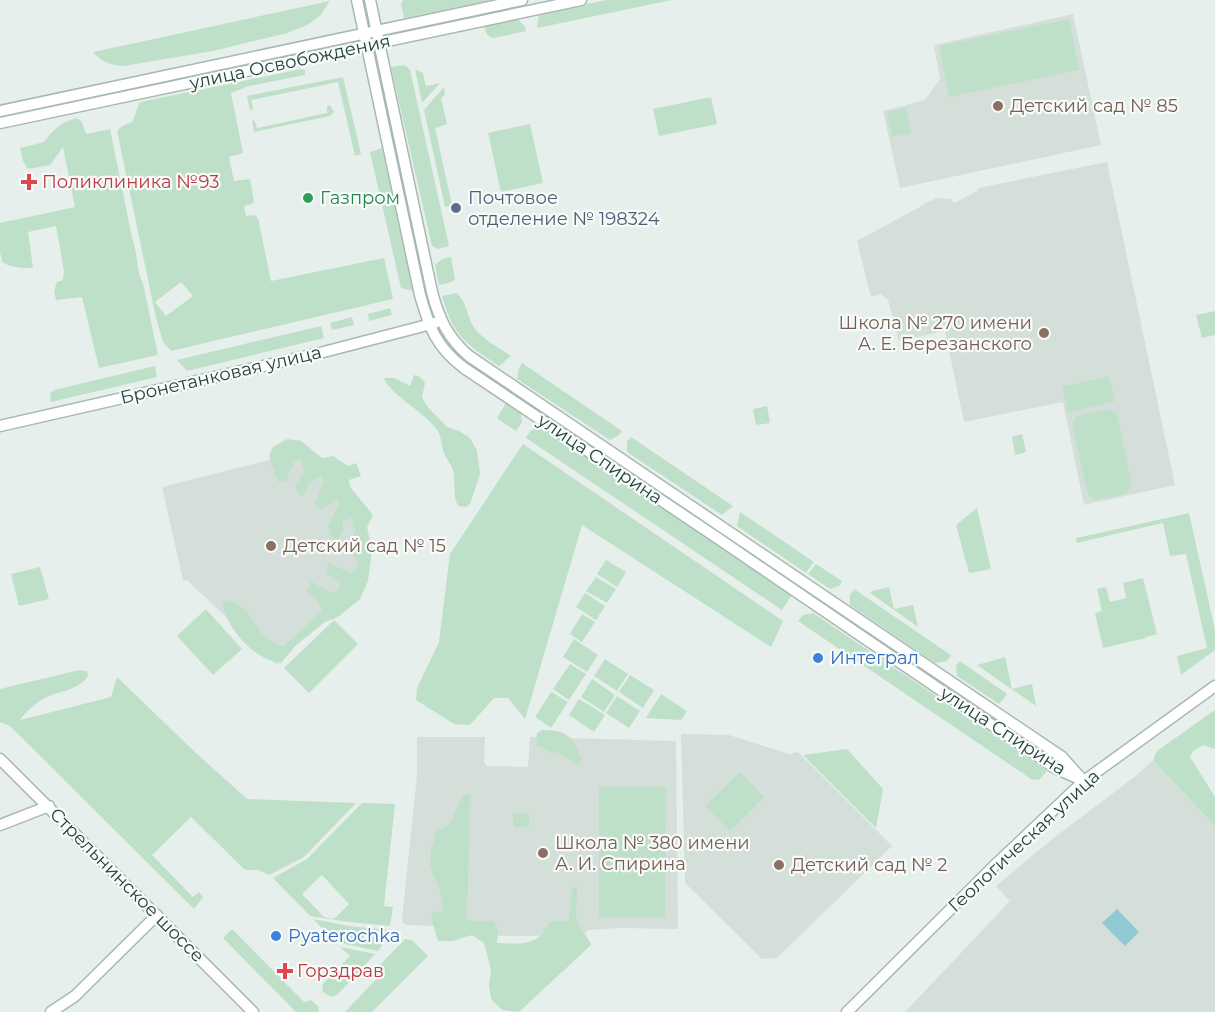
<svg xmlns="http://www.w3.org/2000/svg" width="1215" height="1012" viewBox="0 0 1215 1012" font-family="Montserrat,sans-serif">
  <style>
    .built { fill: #d4dfda }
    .green { fill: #bfe0c8; fill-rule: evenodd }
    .water { fill: #8ec9d4 }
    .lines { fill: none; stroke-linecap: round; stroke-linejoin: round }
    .minor-casing { stroke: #a8b8b2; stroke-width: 13 }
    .minor { stroke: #fff; stroke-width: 10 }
    .education-dot { fill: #8d6e63; stroke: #f7fbf9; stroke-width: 2 }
    .health-dot { fill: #e0444e; stroke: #f7fbf9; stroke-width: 2 }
    .leisure-dot { fill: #2e9e5b; stroke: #f7fbf9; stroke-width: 2 }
    .service-dot { fill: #5c6f8a; stroke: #f7fbf9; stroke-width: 2 }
    .shop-dot { fill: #3f7fe0; stroke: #f7fbf9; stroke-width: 2 }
    .labels { text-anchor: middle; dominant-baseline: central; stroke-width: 4.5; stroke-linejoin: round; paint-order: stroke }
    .street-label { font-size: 18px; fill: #24423a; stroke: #f7fbf9 }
    .education-label { font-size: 18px; fill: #785e54; stroke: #f7fbf9; text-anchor: start }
    .health-label { font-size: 18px; fill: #be3a42; stroke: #f7fbf9; text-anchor: start }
    .leisure-label { font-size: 18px; fill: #27864d; stroke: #f7fbf9; text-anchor: start }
    .service-label { font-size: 18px; fill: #4e5e75; stroke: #f7fbf9; text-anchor: start }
    .shop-label { font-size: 18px; fill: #366cbe; stroke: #f7fbf9; text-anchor: start }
  </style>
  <rect width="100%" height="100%" fill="#e6efeb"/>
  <path class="built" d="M1073,14L1101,145L900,188L883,111L925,100L940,79L934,45Z
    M1107,162L1175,485L1084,505L1063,402L964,422L945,331L899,341L888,300L881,294L871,297L857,241L936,198L951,199L954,203L977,191L978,188Z
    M304,451L367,520L368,572L277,665L188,581L183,580L162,487Z
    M681,734L729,735L789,754L798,752L892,846L777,958L762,959L685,883Z
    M417,737H485L484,762L487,766L528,767L530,737L676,741L678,929L620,928L587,930L586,933L529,936L439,935L438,926L407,925L403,923L402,919L417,775Z
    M1153,760L1215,826V1012H905L1010,901L996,886L1051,840L1137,775Z"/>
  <path class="green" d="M403,0H491L404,18L401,4Z
    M607,0H672L537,28L539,14Z
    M330,1L320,16L307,25L287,33L213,51L124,66C111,66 101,61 93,52Z
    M518,19L525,27L526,31L494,38C487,38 486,32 484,26Z
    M1069,19L1079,70L949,97L939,46Z
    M405,65L410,70L449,246L439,249L432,246L391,67Z
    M301,69L305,70V75L249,86L231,93L243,153L229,157L234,181L250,179L254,202L252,204L244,206L246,216L255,215L258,218L271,281L384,258L393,299L171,351L163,342L156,318L117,131L122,126L132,122L140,102ZM181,282L193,296L166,316L155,302Z
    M415,69L423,73L426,86L440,83L422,103Z
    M343,77L361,154L355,156L338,82L251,100L253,109L250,111L247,96Z
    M444,87L445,94L441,98L447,124L435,128L452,205L445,207L424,110Z
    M711,97L717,124L659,136L653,109Z
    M330,105L334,112L330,116L254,132L252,120L255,121L257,128L327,113V106Z
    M906,108L911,133L892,137L887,112Z
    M77,118L82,122L86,134L110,129L132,238C138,253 136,270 143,283L158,355L99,368L82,297L56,300L54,291L57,282L63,280L64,271L56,226L28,232L33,268C22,268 11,268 2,262L0,252V223L75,207L63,147L50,165L28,169L23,161L20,148L44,142C54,129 61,122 77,118Z
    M530,124L543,183L501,192L488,133Z
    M382,148L413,291L401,288L370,152Z
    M451,257L455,279L452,282L439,285L435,265L442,259Z
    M456,293C467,300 467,320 476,330C485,341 500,348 511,356L499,366C466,344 453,336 442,296Z
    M390,308L392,315L369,321L368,314Z
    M1215,311V335L1202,338L1196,315Z
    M352,317L354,325L332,330L330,323Z
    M321,326L324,338L187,371L177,360Z
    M522,363L622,431L619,435L610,440L517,379L519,368Z
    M155,366L157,377L51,402L50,393L54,390Z
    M414,375L420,377L425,383L422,397L427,406L447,427L459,431L470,438L477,451L480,474L470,504L466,507L458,506C452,494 456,482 453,470C451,464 446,459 444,453C441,445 442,437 437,430C425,412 390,395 384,378H394L410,386Z
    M1109,376L1115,401L1068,413L1062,387Z
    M506,403L521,412L522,422L516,431L497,418Z
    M767,406L770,423L756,425L753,409Z
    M1108,409L1117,414L1132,485L1126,494L1096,500L1088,495L1072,424L1077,416Z
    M541,425L792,595L782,610L526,438L530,431Z
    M1022,434L1026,452L1015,455L1012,437Z
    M631,437L733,506L722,515L627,452V441Z
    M287,439L301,441L322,458L333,456L348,466L356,463L361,476L349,480L350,487L373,515L367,527L372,551L368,581L360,599L338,617L325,622L295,646L281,663C253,659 227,629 222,602L231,600C235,603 240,605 244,609C260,625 257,637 283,647L322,610L316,598L307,591L311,581L331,593L339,589L340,582L326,573L328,563L351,573L358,565L355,557L348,550L355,530L352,518L343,521V531L338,542L331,537L328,526L339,504L336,499L326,507L319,509L315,504L324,481L320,476L309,483L304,496L298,494L295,485L305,472L300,459L294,462L286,481L278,482L269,456L273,447Z
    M523,444L783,621L771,647L582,525L525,719L508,698H494L470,725L454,724L416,700L417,688L439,642L450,554Z
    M977,508L991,569L969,573L956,525Z
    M740,512L814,562L806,573L737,526Z
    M1189,513L1215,630V650L1181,675L1177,656L1207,648L1186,554L1170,556L1163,523L1077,543L1076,538Z
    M606,560L626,572L617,587L597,574Z
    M816,564L842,581L839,586L830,589L808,574Z
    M40,567L49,599L19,606L11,574Z
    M596,577L616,589L607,603L586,591Z
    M1143,578L1157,634L1146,637L1145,633L1146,638L1103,648L1095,613L1102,611L1097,589L1106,587L1110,602L1126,598L1123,583Z
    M889,587L894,609L913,605L918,627L869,592Z
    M854,589L951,655L947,661L935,663L850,605V595Z
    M585,593L605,606L596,620L576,607Z
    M206,609L242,649L213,675L177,636Z
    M813,613L1047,771L1039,780L1031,779L798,621L803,615Z
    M582,614L595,622L582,642L570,634Z
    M334,620L358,644L309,693L284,668Z
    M574,639L598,655L587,672L563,657Z
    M1005,657L1012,689L1032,684L1036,706L977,665Z
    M605,659L628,674L617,691L594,676Z
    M960,661L1007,694L999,704L957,676L956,666Z
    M570,664L586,674L569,700L553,689Z
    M79,670L87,671L88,676C79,690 59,691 45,698C36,702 26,712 20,720L111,697L117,677L196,753L247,799L356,803L304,857L269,875L259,870H245L191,817L152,855L193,897L199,892L203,897L194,909L10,726L0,722V689Z
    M630,675L654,690L643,708L619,692Z
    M592,679L615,695L604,712L581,697Z
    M551,692L568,702L551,728L535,717Z
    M661,694L687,711L681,720L646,718Z
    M617,696L640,711L629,728L606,713Z
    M579,699L605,715L594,732L569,715Z
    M1215,710V749L1204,745L1193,751L1190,757L1215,797V826L1153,760L1157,751Z
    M542,730C568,730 574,737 582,761L577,765L559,753L551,752L536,745L537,733Z
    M847,749L883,789L876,828L803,755Z
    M740,772L764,797L730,831L705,806Z
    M599,787H666L665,917H599Z
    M463,795H471C468,827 469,859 468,891C468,901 465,910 467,920L479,922L494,921L498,931L497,943C520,944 539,947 549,922L569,921L572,889L577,886C579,897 574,909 577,920C579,931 588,935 591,945L519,1012L502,1010L491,999L489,985L491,970L484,943L472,935L453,941H438L431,918L433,913L443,910L441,895L430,866L431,849L437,830L449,825Z
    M362,803L395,804L384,906L393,907L390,926L349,922L310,916L273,878L307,859ZM322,875L349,904L334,919L324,917L302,894Z
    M513,813H529V827H514Z
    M313,919L349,926L390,930L386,940L378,951L336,942Z
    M232,929L304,1002L311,1000L318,1006L319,1012H296L223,938Z
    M405,939L412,940L428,956L372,1012H345L384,971L379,966Z
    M340,947L375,954L337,995L331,997L323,992L322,985L350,956Z"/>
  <path class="water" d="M1117,909L1139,932L1125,946L1102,923Z"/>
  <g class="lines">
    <g class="minor-casing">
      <path id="minor" d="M357,0L420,295C429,327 436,347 464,368L716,537L1055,768L1084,781
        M370,0L432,292C439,319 448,338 469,356L1062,757L1080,777
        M0,111L522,0
        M0,123L581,0
        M0,426L316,354L435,323
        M0,759L253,1012
        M0,825L49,806
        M51,1012L75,996L157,915
        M847,1012L994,866L1084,781L1215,686"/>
    </g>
    <use href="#minor" class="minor"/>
  </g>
  <g class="education-dot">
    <circle cx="998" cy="106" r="6"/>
    <circle cx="1044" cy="333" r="6"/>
    <circle cx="271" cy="546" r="6"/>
    <circle cx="543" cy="853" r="6"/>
    <circle cx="779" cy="865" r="6"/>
  </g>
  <g class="health-dot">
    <path d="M26 173h6v6h6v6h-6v6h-6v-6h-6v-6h6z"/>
    <path d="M282 962h6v6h6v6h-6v6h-6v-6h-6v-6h6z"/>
  </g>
  <circle class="leisure-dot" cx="308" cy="198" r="6"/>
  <circle class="service-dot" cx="456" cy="208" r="6"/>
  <g class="shop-dot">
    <circle cx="818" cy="658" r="6"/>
    <circle cx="276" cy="936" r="6"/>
  </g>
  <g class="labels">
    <g class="street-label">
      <text transform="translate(290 62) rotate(-12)">улица Освобождения</text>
      <text transform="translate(221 375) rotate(-13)">Бронетанковая улица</text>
      <text transform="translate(600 459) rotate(34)">улица Спирина</text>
      <text transform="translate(1003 731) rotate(33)">улица Спирина</text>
      <text transform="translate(1024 841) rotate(-43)">Геологическая улица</text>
      <text transform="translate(127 885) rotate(45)">Стрельнинское шоссе</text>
    </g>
    <g class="education-label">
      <text x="1010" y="106">Детский сад № 85</text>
      <text x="1032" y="323" text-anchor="end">Школа № 270 имени<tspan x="1032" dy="21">А. Е. Березанского</tspan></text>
      <text x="283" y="546">Детский сад № 15</text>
      <text x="555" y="843">Школа № 380 имени<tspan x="555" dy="21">А. И. Спирина</tspan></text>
      <text x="791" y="865">Детский сад № 2</text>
    </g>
    <g class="health-label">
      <text x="42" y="182">Поликлиника №93</text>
      <text x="297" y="971">Горздрав</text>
    </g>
    <g class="leisure-label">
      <text x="320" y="198">Газпром</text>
    </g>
    <g class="service-label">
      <text x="468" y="198">Почтовое<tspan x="468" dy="21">отделение № 198324</tspan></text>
    </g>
    <g class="shop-label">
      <text x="830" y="658">Интеграл</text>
      <text x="288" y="936">Pyaterochka</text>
    </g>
  </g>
</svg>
